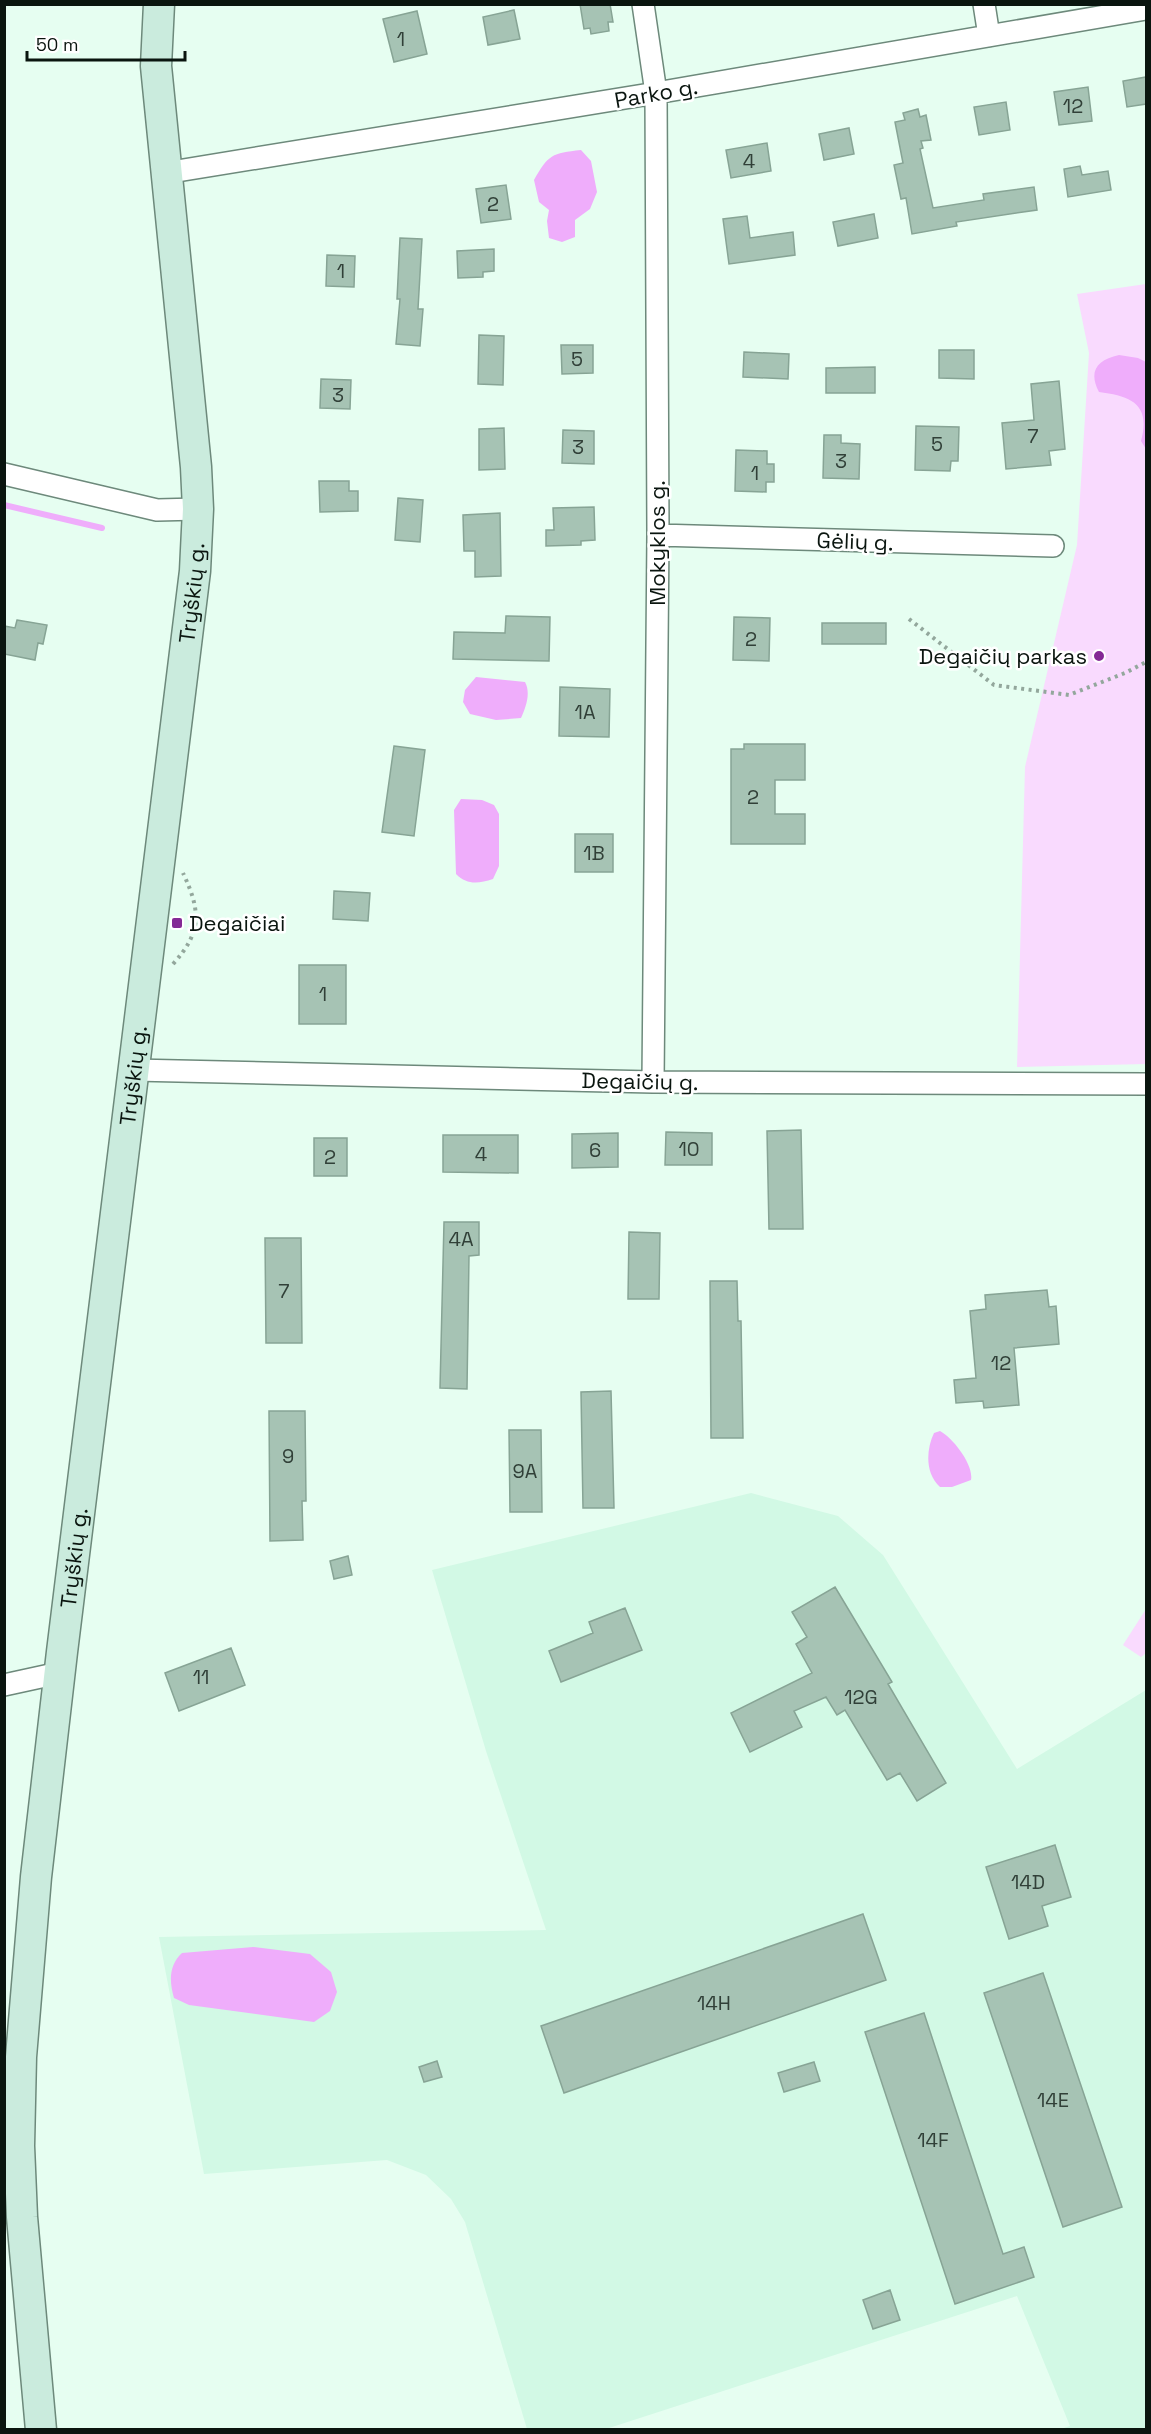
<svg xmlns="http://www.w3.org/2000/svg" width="1151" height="2434" viewBox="0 0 1151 2434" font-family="'Space Grotesk',sans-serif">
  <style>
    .built { fill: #d2f9e5 }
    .green { fill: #f9dafe }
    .water { fill: #efadfb }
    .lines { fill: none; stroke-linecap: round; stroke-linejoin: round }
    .stream { stroke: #efadfb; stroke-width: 6 }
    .building { fill: #a6c3b4; stroke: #87a495; stroke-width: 1.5 }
    .street-casing { stroke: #6d897b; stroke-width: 24 }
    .secondary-casing { stroke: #6d897b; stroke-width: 33 }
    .path { stroke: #93a79c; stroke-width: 4; stroke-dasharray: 3 4.5; stroke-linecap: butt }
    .street { stroke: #fff; stroke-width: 21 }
    .secondary { stroke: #caebdd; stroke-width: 30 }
    .poi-dot { fill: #842995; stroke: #fff; stroke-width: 2 }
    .labels { text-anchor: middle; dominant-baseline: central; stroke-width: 5; stroke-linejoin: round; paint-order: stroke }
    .number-label { font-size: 20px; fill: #314038 }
    .street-label { font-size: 22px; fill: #0a150f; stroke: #fff }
    .poi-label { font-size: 22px; fill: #0a150f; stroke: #fff; text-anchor: end }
  </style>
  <rect width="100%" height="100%" fill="#e6fef1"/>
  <path class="built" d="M751,1493L838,1516L883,1555L1017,1769L1146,1690V2429H1061L1070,2426L1017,2296L606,2429H527L465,2222L451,2199L426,2175L387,2160L204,2174L159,1937L546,1930L486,1751L432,1570Z"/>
  <path class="green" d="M1146,284V1064L1017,1067L1025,767L1077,545L1089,353L1077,294Z
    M1146,1609V1653L1141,1657L1123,1645Z"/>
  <path class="water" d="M581,150L591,161L597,192L590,209L575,220V237L562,242L549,238L547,221L549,210L539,202L534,180C548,155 552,153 581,150Z
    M1119,355L1138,358L1146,362V449L1141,441C1151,405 1132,396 1099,392C1088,371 1097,360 1119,355Z
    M476,677L525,682C531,693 526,707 521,718L496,720L470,714L463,702L465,690Z
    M461,799L482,800L494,805L499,814V866L493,879C478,884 467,885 456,874L454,810Z
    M940,1431C953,1438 974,1465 971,1480L952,1487H940C925,1473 926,1450 934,1433Z
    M253,1947L310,1954L331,1972L337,1992L330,2011L314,2022L189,2005L174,1998C169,1981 169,1965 182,1953Z"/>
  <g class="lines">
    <path class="stream" d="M4,505L102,528"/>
  </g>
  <path class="building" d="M580,4H610L613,22H608L609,31L591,34L590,28L584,29Z
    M514,10L520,39L488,45L483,17Z
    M417,11L427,54L394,62L383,19Z
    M1146,77V104L1127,107L1123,81Z
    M1088,87L1092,121L1059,125L1054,92Z
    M1006,102L1010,130L979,135L974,107Z
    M918,109L920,117L926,115L931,140L921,141L923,148L920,149L933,208L984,200L983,194L1034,187L1037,210L956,222L957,226L912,234L906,198L901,199L894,165L903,163L895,122L905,120L903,113Z
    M849,128L854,154L824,160L819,134Z
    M767,143L771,171L731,178L726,150Z
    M1080,166L1082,175L1108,171L1111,190L1068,197L1064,169Z
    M506,185L511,219L481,223L476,189Z
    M874,214L878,238L838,246L833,222Z
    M747,216L750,238L793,232L795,255L729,264L723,219Z
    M400,238L422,239L418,309H423L420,346L396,344L400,299H397Z
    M494,249V271L483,272V277L458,278L457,251Z
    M327,255L355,256L354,287L326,286Z
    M479,335L504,336L503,385L478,384Z
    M561,345H593V373L562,374Z
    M939,350H974V379L939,378Z
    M744,352L789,354L788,379L743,377Z
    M875,367V393H826V368Z
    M321,379L351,380L350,409L320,408Z
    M1059,381L1065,449L1049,451L1051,465L1006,469L1002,423L1034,420L1031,384Z
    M916,426L959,427L958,461H951L950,471L915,470Z
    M504,428L505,469L479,470V429Z
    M563,430L594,431V464L562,463Z
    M824,435H841V443L860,444L859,479L823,478Z
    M736,450L767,451V464H774V482H766V492L735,491Z
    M319,481H349V491H358V511L320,512Z
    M398,498L423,500L420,542L395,540Z
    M594,507L595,540L581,541V545L546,546V530H554L553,508Z
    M500,513L501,576L475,577V551H464L463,515Z
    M506,616L550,617L549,661L453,659L454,632L505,633Z
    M734,617L770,618L769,661L733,660Z
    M17,620L47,625L43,644L38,643L35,660L4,654V626L15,628Z
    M822,623H886V644H822Z
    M560,687L610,689L609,737L559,736Z
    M744,744H805V780H775V814H805V844H731V749H744Z
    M394,746L425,750L414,836L382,832Z
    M575,834H613V872H575Z
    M334,891L370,893L368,921L333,919Z
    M299,965H346V1024H299Z
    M801,1130L803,1229H769L767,1131Z
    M666,1132L712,1133V1165H665Z
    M618,1133V1167L572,1168V1134Z
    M443,1135H518V1173L443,1172Z
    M314,1138H347V1176H314Z
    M444,1222H479V1255L469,1256L467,1389L440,1388Z
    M629,1232L660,1233L659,1299H628Z
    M265,1238H301L302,1343H266Z
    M710,1281H737L738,1321H741L743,1438H711Z
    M1047,1290L1049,1307L1056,1306L1059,1344L1014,1348L1019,1405L984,1408L983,1401L956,1403L954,1380L976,1378L970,1311L986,1309L985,1295Z
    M611,1391L614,1508H583L581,1392Z
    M269,1411H305L306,1501H302L303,1540L270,1541Z
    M509,1430H541L542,1512H510Z
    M348,1556L352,1575L334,1579L330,1561Z
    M835,1587L892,1682L888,1684L946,1783L917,1801L900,1773L887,1780L845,1710L837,1715L826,1697L794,1711L802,1727L750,1752L731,1713L812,1673L796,1644L807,1637L792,1612Z
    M625,1608L642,1650L561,1682L549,1651L593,1633L589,1622Z
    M231,1648L245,1685L179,1711L165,1673Z
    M1055,1845L1071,1897L1042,1906L1048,1926L1009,1939L986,1867Z
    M863,1914L886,1980L564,2093L541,2026Z
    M1043,1973L1122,2207L1063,2227L984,1993Z
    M924,2013L1003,2254L1024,2247L1034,2277L955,2304L865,2032Z
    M437,2061L442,2077L424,2082L419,2067Z
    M814,2062L820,2081L784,2092L778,2073Z
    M890,2290L900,2320L873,2329L863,2300Z"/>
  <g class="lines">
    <g class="street-casing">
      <path id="street" d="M643,4L656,93L658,535L653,1082
        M984,4L989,36
        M165,173L656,93L1146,9
        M4,474L157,510L198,509
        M658,535L1053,546
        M134,1070L653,1082L1146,1084
        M4,1685L59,1673"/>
    </g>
    <g class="secondary-casing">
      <g id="secondary">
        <path id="s1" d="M41,2430L22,2217L19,2146L21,2057L36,1877L62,1652L195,571L198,509L196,467L156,66L159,4"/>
      </g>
    </g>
    <path class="path" d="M909,619L994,685L1069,695L1125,673L1146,662
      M173,964C202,932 201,911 183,873"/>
    <use href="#street" class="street"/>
    <use href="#secondary" class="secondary"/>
  </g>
  <g class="poi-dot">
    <circle cx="1099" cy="656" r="6"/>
    <rect x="171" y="917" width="12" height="12" rx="3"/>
  </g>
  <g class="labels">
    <g class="number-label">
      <text x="401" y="39">1</text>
      <text x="1073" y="106">12</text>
      <text x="749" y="161">4</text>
      <text x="493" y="204">2</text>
      <text x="341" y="271">1</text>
      <text x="577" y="359">5</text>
      <text x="338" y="395">3</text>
      <text x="1033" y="436">7</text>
      <text x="937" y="444">5</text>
      <text x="578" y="447">3</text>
      <text x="841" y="461">3</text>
      <text x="755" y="473">1</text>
      <text x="751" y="639">2</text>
      <text x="585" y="712">1A</text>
      <text x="753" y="797">2</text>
      <text x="594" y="853">1B</text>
      <text x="323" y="994">1</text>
      <text x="689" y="1149">10</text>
      <text x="595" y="1150">6</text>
      <text x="481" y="1154">4</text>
      <text x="330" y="1157">2</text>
      <text x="461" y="1239">4A</text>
      <text x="284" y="1291">7</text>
      <text x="1001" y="1363">12</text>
      <text x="288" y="1456">9</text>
      <text x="525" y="1471">9A</text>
      <text x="201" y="1677">11</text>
      <text x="861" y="1697">12G</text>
      <text x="1028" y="1882">14D</text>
      <text x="714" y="2003">14H</text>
      <text x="1053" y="2100">14E</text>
      <text x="933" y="2140">14F</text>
    </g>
    <g class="street-label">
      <text transform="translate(656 93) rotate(-10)">Parko g.</text>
      <text transform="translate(855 541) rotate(2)">Gėlių g.</text>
      <text transform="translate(657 543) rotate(-90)">Mokyklos g.</text>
      <text stroke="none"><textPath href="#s1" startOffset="1848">Tryškių g.</textPath></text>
      <text stroke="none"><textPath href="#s1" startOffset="1362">Tryškių g.</textPath></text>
      <text transform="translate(640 1081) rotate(1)">Degaičių g.</text>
      <text stroke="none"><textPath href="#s1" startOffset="876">Tryškių g.</textPath></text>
    </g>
    <g class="poi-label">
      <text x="1087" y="656">Degaičių parkas</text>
      <text x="189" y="923" text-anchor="start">Degaičiai</text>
    </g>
  </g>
  <rect width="1151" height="2434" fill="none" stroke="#0a150f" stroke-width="12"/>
  <path d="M27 51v9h158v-9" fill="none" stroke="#0a150f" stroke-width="3"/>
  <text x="36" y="51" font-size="18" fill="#0a150f" stroke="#ffffff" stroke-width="4.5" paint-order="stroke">50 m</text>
</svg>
